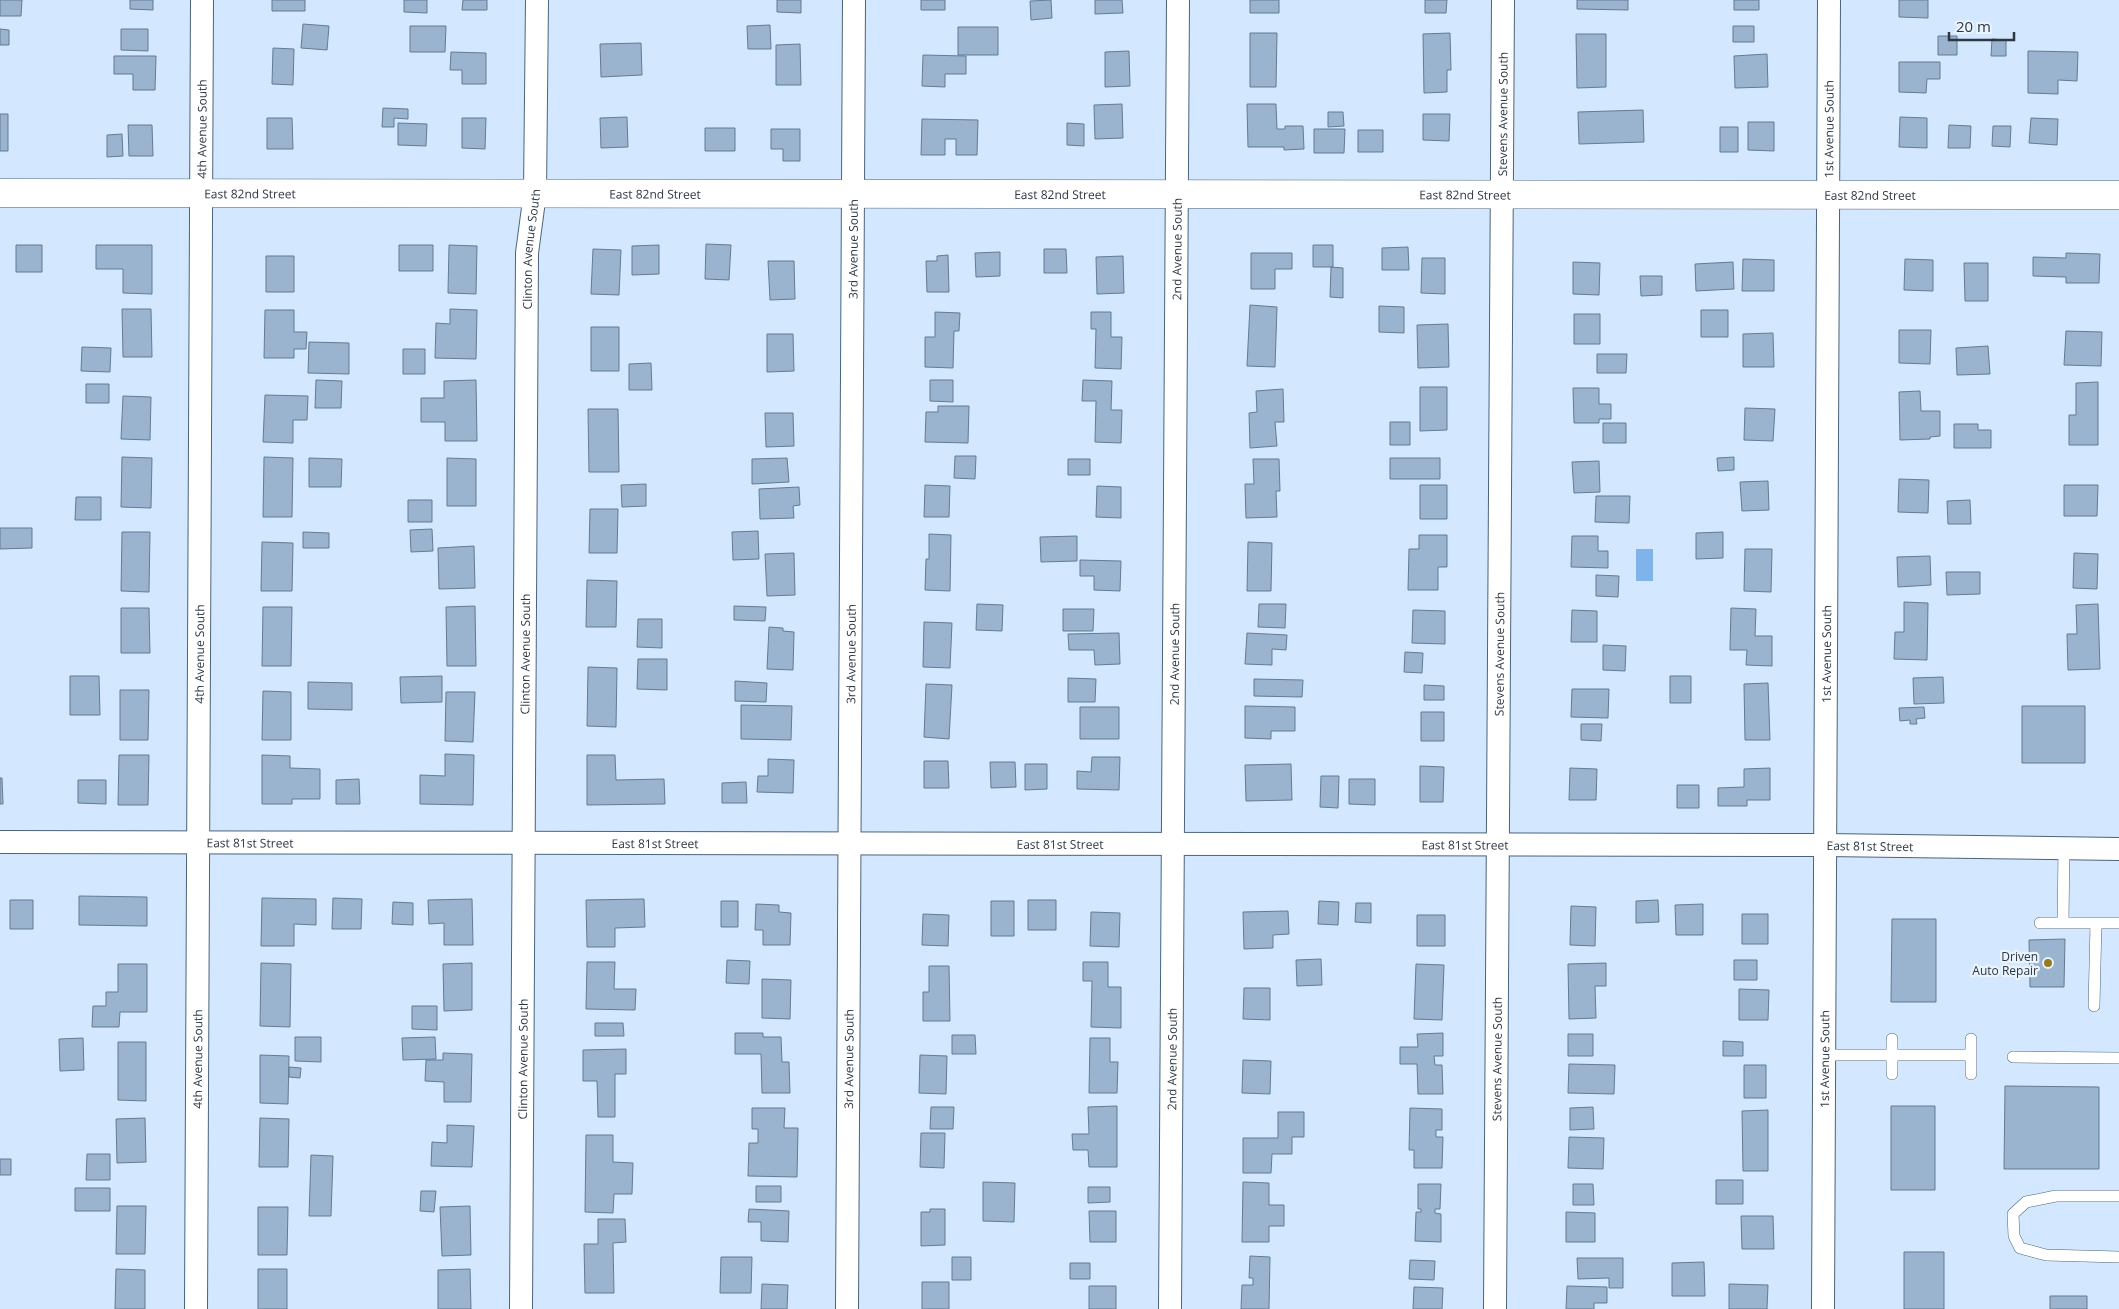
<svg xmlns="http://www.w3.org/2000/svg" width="2119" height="1309" viewBox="0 0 2119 1309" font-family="'Open Sans',sans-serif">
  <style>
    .water { fill: #7fb3e9 }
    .building { fill: #9ab3ce; stroke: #637b94 }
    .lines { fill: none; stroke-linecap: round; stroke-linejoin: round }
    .service-casing { stroke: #4c637b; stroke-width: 12 }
    .minor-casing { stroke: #4c637b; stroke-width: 24 }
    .tertiary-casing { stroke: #4c637b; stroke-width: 29 }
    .service { stroke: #fff; stroke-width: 11 }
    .minor { stroke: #fff; stroke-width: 22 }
    .tertiary { stroke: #fff; stroke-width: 28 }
    .poi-dot { fill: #977a22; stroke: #e9f4ff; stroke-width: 2 }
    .labels { text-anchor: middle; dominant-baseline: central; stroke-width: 4.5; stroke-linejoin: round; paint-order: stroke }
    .street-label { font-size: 12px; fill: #2d3742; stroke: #e9f4ff }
    .poi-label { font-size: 12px; fill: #2d3742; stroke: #e9f4ff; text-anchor: end }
  </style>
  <rect width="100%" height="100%" fill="#d3e8fe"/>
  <path class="water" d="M1636,549H1653V581H1636Z"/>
  <path class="building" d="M0,0H22L21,16H0Z
    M130,0H153V10L130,9Z
    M272,0H305V11H272Z
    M404,0H427V13L404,12Z
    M463,0H487V10H462Z
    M777,0H801V13L777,12Z
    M921,0H945V10H921Z
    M1051,0L1052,18L1031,20L1030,1Z
    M1095,0H1122L1123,13L1095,14Z
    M1250,0H1279V13H1250Z
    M1425,0H1447L1446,13H1425Z
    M1577,0H1628V10L1577,9Z
    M1734,0H1759V10H1734Z
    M1899,0H1928V18L1899,17Z
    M303,24L329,26L327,50L301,48Z
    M770,25L771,49H748L747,26Z
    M410,26H446L445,52H410Z
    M1733,26H1754V42H1733Z
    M958,27H998V55H958Z
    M0,29L9,30V45H0Z
    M121,29H148V51L121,50Z
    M1250,33H1277L1276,87H1250Z
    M1450,33L1451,70H1447V92L1424,93L1423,34Z
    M1576,34H1606V87L1577,88Z
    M1938,36H1957V55H1938Z
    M1992,39L2006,40V56H1991Z
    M641,43L642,75L601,77L600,44Z
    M800,44L801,85H776V45Z
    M273,48L294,49L293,85L272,84Z
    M1129,51L1130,86L1105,87V52Z
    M2028,51L2078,52L2077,81L2058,80V94L2028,93Z
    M451,52L486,53V84H462V70H450Z
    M1767,54L1768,87L1735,88L1734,56Z
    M923,55L966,56V74H945V87L922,86Z
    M114,56H156L155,90H133V74H114Z
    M1899,62H1940V79H1927L1926,93L1899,92Z
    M1122,104L1123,138L1095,139L1094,105Z
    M1247,104H1276L1277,129H1285V126H1303L1304,149L1284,150V147H1248Z
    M383,108L408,109V119L394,118V127H382Z
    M1643,110L1644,142L1579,144L1578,112Z
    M1328,112H1343L1344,126L1328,127Z
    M0,114H8V151H0Z
    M1423,114H1450L1449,141L1423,140Z
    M627,117L628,147L601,148L600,118Z
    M1900,117L1927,118V148L1899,147Z
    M267,118H292L293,149H267Z
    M462,118H486L485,149L462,148Z
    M2031,118L2058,119L2057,145L2029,143Z
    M922,119L978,120L977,155H956V139H945V155H921Z
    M1748,122H1774V151L1748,150Z
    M398,123L427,124L426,146L398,145Z
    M1067,123L1084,124V146L1067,145Z
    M128,125H152L153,156H129Z
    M1949,125L1971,126L1970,148H1948Z
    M1993,126H2011L2010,147L1992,146Z
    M1720,127H1738V152H1720Z
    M705,128H735V151H705Z
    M771,129H800V161H783V149H771Z
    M1314,129H1345L1344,153H1314Z
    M1358,130H1383V152H1358Z
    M122,134L123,156L107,157V135Z
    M706,244L731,245L729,280L705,279Z
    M16,245H42V272H16Z
    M96,245H152V294L123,293V269H96Z
    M399,245H433V271H399Z
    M449,245L477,246L476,294L448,293Z
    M659,245V274L632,275V246Z
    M1313,245H1333V267H1313Z
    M1408,247L1409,270H1382V248Z
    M593,249L621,250L619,295L591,294Z
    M1044,249H1066L1067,273H1044Z
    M1000,252V276L976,277L975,253Z
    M1251,253H1292V269H1275V289H1251Z
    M2066,253L2100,254L2099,283H2066V277L2033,276V257L2066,258Z
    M948,255L949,292H927L926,261H937V256Z
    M266,256H294V292H266Z
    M1123,256L1124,293L1097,294L1096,257Z
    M1422,258H1445V294L1421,293Z
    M1743,259L1774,260V291H1742Z
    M1905,259L1933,260V291L1904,290Z
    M768,261H794L795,299L770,300Z
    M1573,262L1600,263L1599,295L1573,294Z
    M1733,262L1734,289L1696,291L1695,264Z
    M1964,263H1988V301H1965Z
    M1331,267L1343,268V298L1330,297Z
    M1640,276H1662V295L1641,296Z
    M1250,305L1277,307L1275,367L1247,366Z
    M1379,306L1404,307V333L1379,332Z
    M122,309H151L152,357H123Z
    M450,309L477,310L476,359L435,358L436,323L450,324Z
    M265,310H294V332H307L306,349H294V358H264Z
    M1701,310H1728V337H1701Z
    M935,312L960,313L959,331H954L953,368L925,367V337H935Z
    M1091,312H1111V337H1122L1121,369L1095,368L1096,329H1091Z
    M1574,314H1600V344H1574Z
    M1448,324L1449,367L1418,368L1417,325Z
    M591,327H619V371H591Z
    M1899,330H1931L1930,364L1899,363Z
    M2066,331L2102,332L2101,366L2064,365Z
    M1773,333L1774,367H1743V334Z
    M767,334H793L794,371L767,372Z
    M309,342L349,343V374L308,373Z
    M1988,346L1990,374L1957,375L1956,348Z
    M82,347L111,348L110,372L81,371Z
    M403,349H425V374H403Z
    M1597,354H1627L1626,373H1597Z
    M651,363L652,390H629V364Z
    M316,380L342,381L341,408H315Z
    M476,380L477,441H445V422H421V398H444V381Z
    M930,380H953V402L930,401Z
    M1083,380L1112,381L1111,410H1122L1121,443L1095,442L1096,401H1082Z
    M2098,382V445H2069V415H2076V383Z
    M86,384H109V403H86Z
    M1420,387H1447V430L1420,431Z
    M1573,388H1599V404H1611V419H1599V423H1574Z
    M1283,389L1284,422H1275L1277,446L1250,448L1249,413L1257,412L1256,391Z
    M1920,391L1921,411H1940V436L1930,437V439L1900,440L1899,392Z
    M265,395L308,396L307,420H293V443L263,442Z
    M123,396L151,397L150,440L121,439Z
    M938,406H969L968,443L925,442L926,412H938Z
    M1745,408L1775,409L1773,441L1744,440Z
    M588,409H618L619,472H589Z
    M765,413H793L794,446L766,447Z
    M1390,422H1410V445H1390Z
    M1603,423H1626V443H1603Z
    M1954,424H1978V430H1991V448H1954Z
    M955,456H976L975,479L954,478Z
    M122,457L152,458L151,508L121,507Z
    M264,457L293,458L292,517H263Z
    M1734,457V470L1718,471L1717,458Z
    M309,458L342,459L341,487H309Z
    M447,458L476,459V506H447Z
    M787,458L789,482L752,484V459Z
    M1390,458H1440V479H1390Z
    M1068,459H1090V475H1068Z
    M1253,459H1279L1280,491H1276L1277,517L1246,518L1245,484H1254Z
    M1599,461L1600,492L1574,493L1572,462Z
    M1899,479L1929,480L1928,513L1898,512Z
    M1768,481L1769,510L1742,511L1740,482Z
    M646,484V506L622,507L621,485Z
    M925,485L950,486L949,517H924Z
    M1420,485H1447V519H1420Z
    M2064,485H2098L2097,516H2064Z
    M1097,486L1121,487V518L1096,517Z
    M799,487L800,505L793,506L794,518L760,519L759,489Z
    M1596,496H1630L1629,523L1595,522Z
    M76,497H101V520H75Z
    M408,500H432V522H408Z
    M1970,500L1971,524H1948L1947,501Z
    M590,509H618L617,553H589Z
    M0,528H32V548L0,549Z
    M432,529L433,551L411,552L410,530Z
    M758,531L759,559L733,560L732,532Z
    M122,532H150L149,592L121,591Z
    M303,532L329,533V548H303Z
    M1723,532V558L1696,559V533Z
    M929,534L951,535L950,591L925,590L926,559H929Z
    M1419,535H1447V567H1438V590H1408L1409,549H1419Z
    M1077,536V561L1041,562L1040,537Z
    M1572,536H1598V551H1608V568L1571,567Z
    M262,542L293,543L292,591H261Z
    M1248,542L1272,543L1271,591H1247Z
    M474,546L475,588L439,589L438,548Z
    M1745,549H1772L1771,592L1744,591Z
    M794,553L795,595L767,596L765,554Z
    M2074,553L2098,554L2097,589L2073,588Z
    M1930,556L1931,585L1898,587L1897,557Z
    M1080,560L1121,561L1120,591L1094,590V576H1080Z
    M1946,572H1980V594L1947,595Z
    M1596,575L1619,576L1618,597L1596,596Z
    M587,580L617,581L616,627H586Z
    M1904,602L1928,603L1927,660L1894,659L1895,632H1904Z
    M977,604L1003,605L1002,631L976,630Z
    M1259,604H1286L1285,628L1258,627Z
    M2098,604L2100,669L2068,670L2067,634H2077L2076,605Z
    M475,606L476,666H447L446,607Z
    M734,606L766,607L765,621L734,620Z
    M263,607H292L291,666H262Z
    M121,608H149L150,653H121Z
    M1731,608L1756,609L1755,636H1772V666L1746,665L1747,650H1730Z
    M1063,609H1094L1093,631H1063Z
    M1413,610L1445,611V644L1412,643Z
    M1572,610L1597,611V642H1571Z
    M638,619H662V648L637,647Z
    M924,622L952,623L950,668L923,667Z
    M769,627L783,628V631L794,632L793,670L767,669Z
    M1119,633L1120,664L1095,665L1094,650H1069L1068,634Z
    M1247,633L1287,635L1286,650L1272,649V665L1245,664Z
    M1603,645L1626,646L1625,671L1603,670Z
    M1405,652L1423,653L1422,673L1404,672Z
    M638,659H667V690L637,689Z
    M588,667L617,668L616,727L587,726Z
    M70,676H99L100,715H70Z
    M442,676V702L401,703L400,677Z
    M1670,676H1691V703H1670Z
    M1943,677L1944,703L1914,704L1913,678Z
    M1068,678L1096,679L1095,702H1068Z
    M1254,679L1303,680L1302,697L1254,696Z
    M735,681L767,683L766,702L735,701Z
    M308,682L352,683V710L308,709Z
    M1768,683L1770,740H1745L1744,684Z
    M926,684L952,685L949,739L924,737Z
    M1424,685L1444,686V700H1424Z
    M1572,689H1609L1608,718L1571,717Z
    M120,690H149L148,740H120Z
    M263,691L291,692V740H262Z
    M446,692H475L473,742L445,741Z
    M741,705L792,706L791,740L741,739Z
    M1245,706L1295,707V731H1271V739L1245,738Z
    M2022,706H2085V763H2022Z
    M1080,707H1119V739H1080Z
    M1924,707L1925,718L1916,719L1917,724H1910V720L1900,721L1899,708Z
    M1421,712H1444V741H1421Z
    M1581,724H1602L1601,741L1581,740Z
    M445,754L474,755L473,805L420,804V775L445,776Z
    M119,755H149L148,805H118Z
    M262,755L290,756V768L320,769V799H292V804H262Z
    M587,755H615L616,780L664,779L665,804L587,805Z
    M1092,757H1120L1119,790L1077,789V771L1091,772Z
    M768,759L794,760L793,793L757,792L758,776H768Z
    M924,761H948L949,788H924Z
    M990,762H1015L1016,787L991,788Z
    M1025,764H1047V789L1025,790Z
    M1291,764L1292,800L1246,801L1245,765Z
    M1420,766L1444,767L1443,802H1420Z
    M1570,768L1597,769L1596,800H1569Z
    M1770,768V800H1747V806H1718V788L1744,787V769Z
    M1321,776H1339L1338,808L1320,807Z
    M0,778H2L3,804H0Z
    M359,779L360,804H336V780Z
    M1349,779H1375V805L1349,804Z
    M78,780H106V804L78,803Z
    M746,782L747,803H722V783Z
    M1677,785H1699V808H1677Z
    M79,896L147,897V926L79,925Z
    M262,898L316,899V925L294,924V946H261Z
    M333,898L362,899L361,929H332Z
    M472,899L473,945H444V923L429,924L428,900Z
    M644,899L645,927L615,928V947H587L586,900Z
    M10,900H33V929H10Z
    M1028,900H1056V930H1028Z
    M1658,900L1659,922L1636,923V901Z
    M721,901H738V927H721Z
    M991,901H1014V936H991Z
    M1319,901L1339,902L1338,925L1318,924Z
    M393,902L413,903V925L392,924Z
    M1356,903H1371V923L1355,922Z
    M756,904L779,905V912L791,913L790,945H763V930H755Z
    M1703,904V935H1676L1675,905Z
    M1571,906L1596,907L1595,946L1570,945Z
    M1288,911L1289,934L1273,935V948L1244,949L1243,912Z
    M1091,912L1120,913L1119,947L1090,946Z
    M923,914L949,915L948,946L922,945Z
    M1742,914H1768V944H1742Z
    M1417,915H1445V946H1417Z
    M1892,919H1936V1002H1891Z
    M2065,939L2064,987H2030L2029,940Z
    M1321,959L1322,985L1297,986L1296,960Z
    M727,960L750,961L749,984L726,983Z
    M1734,960H1757V980H1734Z
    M587,962H615L614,989H636L635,1010L586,1009Z
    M1083,962H1108V987H1121V1028L1091,1027L1092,981H1083Z
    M261,963L291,964L290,1027L260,1026Z
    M472,963V1010L444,1011L443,964Z
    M1606,963V986H1595L1596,1018L1569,1019L1568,964Z
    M118,964H147V1012H120L119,1027H92L93,1006H106V992H118Z
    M1416,964L1444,965L1442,1020L1414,1019Z
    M929,966H949L950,1021H923V992H929Z
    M762,979L791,980L790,1019L762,1018Z
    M1244,988H1270V1020L1243,1019Z
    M1739,989L1769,990L1768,1020H1739Z
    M412,1006H437V1030L412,1029Z
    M595,1023H623L624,1036H595Z
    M735,1033H763V1037H781L782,1062H789L790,1093H762L761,1054H735Z
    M1443,1033V1056H1434L1435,1065H1442L1443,1094H1418L1417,1064H1400V1047H1418L1417,1034Z
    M1568,1034H1593V1056H1568Z
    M952,1035H975L976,1054H952Z
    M295,1037H321V1062L295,1061Z
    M435,1037L436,1059L403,1060L402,1038Z
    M83,1038L84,1070L60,1071L59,1039Z
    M1090,1038H1110V1062H1118L1117,1093H1089Z
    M1723,1041L1743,1042V1056H1723Z
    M118,1042H146V1101L118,1100Z
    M626,1049V1074H615V1117H598L597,1081H583V1050Z
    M443,1053L472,1054L471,1102H444V1082L425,1081L426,1060H443Z
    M260,1055L289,1056L288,1104L260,1103Z
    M920,1055L947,1056L946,1094L919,1093Z
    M1243,1060L1271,1061L1270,1094L1242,1093Z
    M1569,1064L1615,1065L1614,1094L1568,1093Z
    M1744,1065H1766V1098H1744Z
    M289,1067L301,1068L300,1078L289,1077Z
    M2005,1086L2099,1087V1169H2004Z
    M1117,1106V1167H1089L1088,1150H1073L1072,1134H1089L1088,1107Z
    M1891,1106H1935V1190H1891Z
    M931,1107H954L953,1129H930Z
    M1593,1107L1594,1129L1570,1130V1108Z
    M752,1108H785L784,1128H798L797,1177L748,1176L749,1143H758V1129H752Z
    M1410,1108L1442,1109V1130H1436V1137H1443L1442,1168H1414V1150H1409Z
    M1768,1110V1171H1743L1742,1111Z
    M1278,1112H1304V1137H1292V1154H1272L1271,1173H1243V1138H1278Z
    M145,1118L146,1162L117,1163L116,1119Z
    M260,1118L289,1119L288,1167H259Z
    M447,1125L474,1126L472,1167L431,1166L432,1142L447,1143Z
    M921,1133H945L944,1168L920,1167Z
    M586,1135H613V1162L633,1163L632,1194H614L613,1213L585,1212Z
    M1569,1137L1604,1138L1603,1169L1568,1168Z
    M87,1154H110V1180H86Z
    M311,1155L333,1156L331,1216H309Z
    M0,1159H11V1175H0Z
    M1716,1180H1743V1204H1716Z
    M983,1182L1015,1183L1014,1222L983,1221Z
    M1243,1182L1269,1183V1205H1284V1226H1269V1242H1242Z
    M1418,1184H1441L1440,1209H1435V1213L1441,1214V1242L1415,1241L1416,1212H1421V1209H1418Z
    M1573,1184H1593L1594,1205H1573Z
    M756,1186H781V1202H756Z
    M1088,1187H1110V1202L1088,1203Z
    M75,1188H110V1211H75Z
    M421,1191H436L434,1212L420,1211Z
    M117,1206H146L145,1254H116Z
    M470,1206L471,1255L442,1256L440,1207Z
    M258,1207H288L287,1255H258Z
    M749,1209L789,1211L788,1242L761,1241V1222H748Z
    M930,1209H945V1245L921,1246V1212H930Z
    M1089,1211H1116V1242H1090Z
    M1566,1212L1595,1213V1242H1566Z
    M1741,1216H1773L1774,1249H1742Z
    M598,1219H625L626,1242L613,1243L614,1293H585L584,1244H598Z
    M1904,1252H1944V1309H1904Z
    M1250,1256L1270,1257L1269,1309H1241L1242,1285H1253V1278H1249Z
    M721,1257H752L751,1293H720Z
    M952,1257H971V1280H952Z
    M1577,1258H1623V1288H1609V1278L1578,1279Z
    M1410,1260L1435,1261L1434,1280L1409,1279Z
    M1704,1262L1705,1296H1672V1263Z
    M1070,1263H1090V1279H1070Z
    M116,1269L145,1270V1309H115Z
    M258,1269H287V1309H258Z
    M470,1269L471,1309H438V1270Z
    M922,1282H949V1309H922Z
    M762,1284L788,1285L787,1309H761Z
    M1729,1284L1768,1285L1767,1309H1729Z
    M1089,1286H1116V1309H1089Z
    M1567,1286L1607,1287V1303H1594V1309H1566Z
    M1414,1287L1443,1288L1442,1309H1413Z
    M2050,1296H2087V1309H2050Z"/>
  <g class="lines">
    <g class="service-casing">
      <path id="service" d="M2064,848L2063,923H2119
        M2040,923H2063
        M2094,1006L2096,923
        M1892,1039V1055H1971
        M1971,1039V1074
        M1824,1055H1892V1074
        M2013,1057L2119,1058
        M2119,1196H2056L2026,1202L2013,1214L2014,1236L2020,1248L2046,1255L2119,1257"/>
    </g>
    <g class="minor-casing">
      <g id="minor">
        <path id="s1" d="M0,842L1825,845L2119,849"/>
        <path id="s2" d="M196,1309L202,0"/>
        <path id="s3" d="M521,1309L527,253L535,193L537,0"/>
        <path id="s4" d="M847,1309L854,0"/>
        <path id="s5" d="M1170,1309L1178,0"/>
        <path id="s6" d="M1495,1309L1503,0"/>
        <path id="s7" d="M1823,1309L1829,0"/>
      </g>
    </g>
    <g class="tertiary-casing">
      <g id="tertiary">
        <path id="s8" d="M0,193L2119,195"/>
      </g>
    </g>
    <use href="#service" class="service"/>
    <use href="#minor" class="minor"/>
    <use href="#tertiary" class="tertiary"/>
  </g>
  <circle class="poi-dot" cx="2048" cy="963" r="5"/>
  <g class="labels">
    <g class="street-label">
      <text stroke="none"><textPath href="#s6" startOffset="1195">Stevens Avenue South</textPath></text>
      <text stroke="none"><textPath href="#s2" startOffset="1180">4th Avenue South</textPath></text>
      <text stroke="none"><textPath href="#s7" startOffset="1180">1st Avenue South</textPath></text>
      <text stroke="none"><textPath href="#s8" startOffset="250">East 82nd Street</textPath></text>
      <text stroke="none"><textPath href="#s8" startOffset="655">East 82nd Street</textPath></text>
      <text stroke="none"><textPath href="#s8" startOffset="1060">East 82nd Street</textPath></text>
      <text stroke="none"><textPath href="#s8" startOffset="1465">East 82nd Street</textPath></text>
      <text stroke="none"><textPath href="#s8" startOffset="1870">East 82nd Street</textPath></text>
      <text stroke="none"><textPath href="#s3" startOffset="1060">Clinton Avenue South</textPath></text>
      <text stroke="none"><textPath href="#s4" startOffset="1060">3rd Avenue South</textPath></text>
      <text stroke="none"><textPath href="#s5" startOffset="1060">2nd Avenue South</textPath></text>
      <text stroke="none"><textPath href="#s2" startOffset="655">4th Avenue South</textPath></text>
      <text stroke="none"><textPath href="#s3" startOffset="655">Clinton Avenue South</textPath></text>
      <text stroke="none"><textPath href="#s4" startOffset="655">3rd Avenue South</textPath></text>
      <text stroke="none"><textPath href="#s6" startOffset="655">Stevens Avenue South</textPath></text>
      <text stroke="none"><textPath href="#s7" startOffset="655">1st Avenue South</textPath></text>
      <text stroke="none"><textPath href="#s5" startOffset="655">2nd Avenue South</textPath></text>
      <text stroke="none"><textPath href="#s1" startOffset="250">East 81st Street</textPath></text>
      <text stroke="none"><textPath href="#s1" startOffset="655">East 81st Street</textPath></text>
      <text stroke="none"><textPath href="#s1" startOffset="1060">East 81st Street</textPath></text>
      <text stroke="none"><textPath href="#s1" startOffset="1465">East 81st Street</textPath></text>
      <text stroke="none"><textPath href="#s1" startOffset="1870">East 81st Street</textPath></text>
      <text stroke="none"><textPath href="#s2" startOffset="250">4th Avenue South</textPath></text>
      <text stroke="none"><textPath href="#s3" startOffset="250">Clinton Avenue South</textPath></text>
      <text stroke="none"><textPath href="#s4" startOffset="250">3rd Avenue South</textPath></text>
      <text stroke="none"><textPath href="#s5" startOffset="250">2nd Avenue South</textPath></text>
      <text stroke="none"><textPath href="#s6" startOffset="250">Stevens Avenue South</textPath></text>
      <text stroke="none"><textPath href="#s7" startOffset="250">1st Avenue South</textPath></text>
    </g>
    <g class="poi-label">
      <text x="2038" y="956">Driven<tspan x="2038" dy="14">Auto Repair</tspan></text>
    </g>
  </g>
  <path d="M1949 32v8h65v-8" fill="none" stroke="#2d3742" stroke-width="2.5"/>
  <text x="1956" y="32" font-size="15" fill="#2d3742" stroke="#e9f4ff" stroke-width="4" paint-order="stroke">20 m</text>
</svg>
